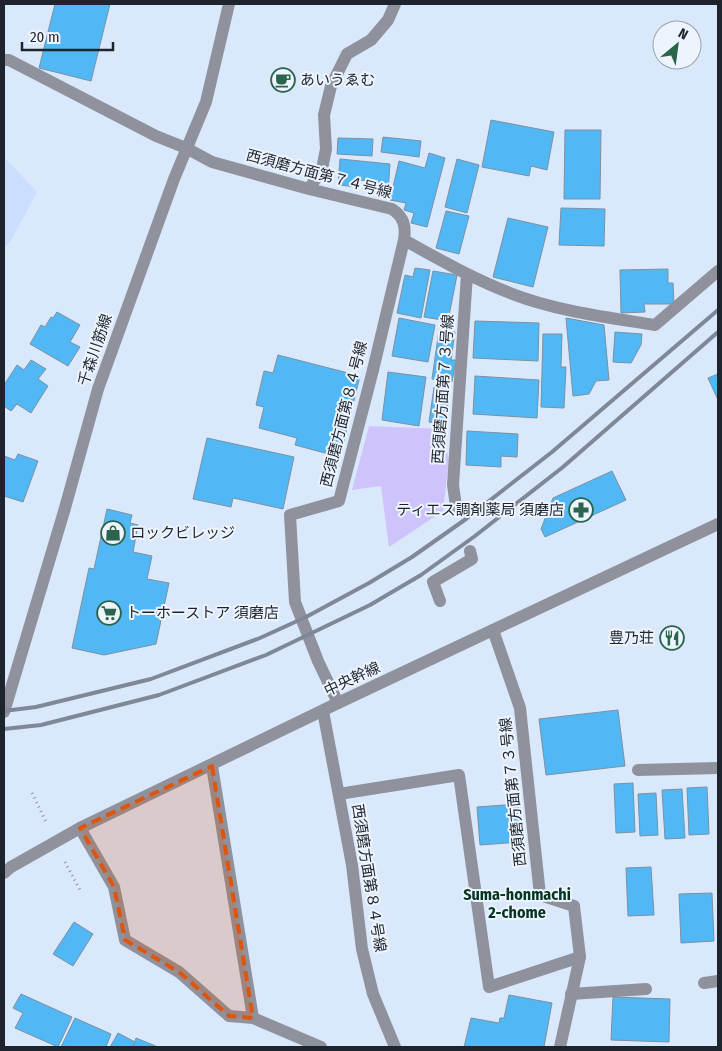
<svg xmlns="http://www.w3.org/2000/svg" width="722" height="1051" viewBox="0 0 722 1051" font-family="'Fira Sans Condensed','Noto Sans JP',sans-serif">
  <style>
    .built { fill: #c9dffd }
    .green { fill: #cfc3fc }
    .building { fill: #52b8f5; stroke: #7991a2 }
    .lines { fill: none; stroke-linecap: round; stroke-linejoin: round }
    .path { stroke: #8b96a5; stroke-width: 3; stroke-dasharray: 1 4; stroke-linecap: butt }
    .service { stroke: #8f929d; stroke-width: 12 }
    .minor { stroke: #8f929d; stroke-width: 12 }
    .tertiary { stroke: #8f929d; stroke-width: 12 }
    .rail { stroke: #7e8897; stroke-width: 4 }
    .marked { fill: #de560e; fill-opacity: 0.2; stroke: #de560e; stroke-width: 4; stroke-dasharray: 10 6; stroke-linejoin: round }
    .labels { text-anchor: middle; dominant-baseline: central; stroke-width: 4; stroke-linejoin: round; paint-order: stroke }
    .poi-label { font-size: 15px; fill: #1e242d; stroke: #edf4fe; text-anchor: start }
    .street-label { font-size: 15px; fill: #1e242d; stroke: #edf4fe }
    .neighbourhood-label { font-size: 16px; font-weight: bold; fill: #033523; stroke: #edf4fe }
  </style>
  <rect width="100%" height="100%" fill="#dae8fb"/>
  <path class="built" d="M4,157L37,192L10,242L4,248Z"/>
  <path class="green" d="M369,426L440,429L449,459L443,511L389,547L381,486L352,490Z"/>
  <path class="building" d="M55,4H110L91,81L39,68Z
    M491,120L554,132L547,170L531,166L529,176L482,167Z
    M565,130H601L600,199H564Z
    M383,137L421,141L419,157L381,152Z
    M338,138L373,139L372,156L337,154Z
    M429,153L445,158L427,227L411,223L414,213L404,210L406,203L390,200L399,161L425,168Z
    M340,159L390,164L388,192L370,190L371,181L359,180V187L338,185Z
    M457,159L479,165L467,213L445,207Z
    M561,208L605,209L604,246L559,245Z
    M446,211L469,216L459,254L436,248Z
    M508,218L548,227L533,287L493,277Z
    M415,268L430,270L421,318L397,313L405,275L413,277Z
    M668,269V283H673L674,304H644L645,312L621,313L620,270Z
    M433,271L457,275L448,321L424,317Z
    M57,312L80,325L70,342L80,347L68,366L30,344L41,325L45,327L51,317L53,318Z
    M399,318L435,325L428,362L392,356Z
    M566,318L604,325L609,380L596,381L589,394L573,396Z
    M475,321L539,323L538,361L473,358Z
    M439,330L455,332L451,360H456L452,382L432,379Z
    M615,332L642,334L641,345L631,363L613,362Z
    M543,334H562L561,367H566L564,408L541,407Z
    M278,355L360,376L340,457L295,445L297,438L259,428L264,407L256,405L264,371L273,373Z
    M31,360L46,369L38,379L48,386L31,413L17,404L11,411L4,406V385L17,365L24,370Z
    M388,372L426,377L419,426L382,420Z
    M718,374V400L708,378Z
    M475,376L539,380L537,418L473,414Z
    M434,387L450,389L445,424L429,422Z
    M467,431L518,434L517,457L501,456V467L466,465Z
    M207,438L294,457L283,509L233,498L231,507L193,499Z
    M18,454L38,461L23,502L4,496V456L15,460Z
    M612,471L626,500L545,537L541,529L553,498Z
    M107,509L132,515L130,523L138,525L133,552L152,556L147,579L169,583L156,644L104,655L72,648L89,568L94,569Z
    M618,710L625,766L546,775L539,719Z
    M633,783L635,832L616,833L614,784Z
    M707,787L709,834L689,835L687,788Z
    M682,789L685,838L665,839L662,790Z
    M656,793L658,835L640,836L638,794Z
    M518,804L521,842L480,845L477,807Z
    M651,867L654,915L628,916L626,868Z
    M712,893L714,941L681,943L679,894Z
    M74,922L93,934L73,966L53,954Z
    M21,994L72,1017L58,1047L15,1028L23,1013L13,1008Z
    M509,995L552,1003L544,1047H464L471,1018L499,1023L500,1018H504Z
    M613,997L670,999L669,1042L611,1040Z
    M75,1018L111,1034L106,1047H61Z
    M118,1033L135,1042L133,1047H110Z
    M136,1038L158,1047H133Z"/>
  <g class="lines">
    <path class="path" d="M32,793L46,822
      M65,862L81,892"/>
    <path class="service" d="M186,148L212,162L309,189L392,209C404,217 406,226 404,240C439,259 473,279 510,293C556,311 606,317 655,325L718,271
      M309,189L322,169L326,149L324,115L331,86L347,54L371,40L388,20L395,4
      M373,370L404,240
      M456,506L453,485L467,274
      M440,601L433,582L472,559L470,551
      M339,794L459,775L489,987L580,957
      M704,983L718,981
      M571,994L646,989"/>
    <path class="minor" d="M4,60H9L156,136L186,148
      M493,630L520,708L540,895L574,906L580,957L560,1047
      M338,703L318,661L295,602L290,515L339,501L373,370
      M323,711L352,865L362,949L373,994L395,1047
      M212,766L253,1018
      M638,770L718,768
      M80,828L114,887L125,940L179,972L229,1016L253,1018L321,1047"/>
    <path class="tertiary" d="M4,712L65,508L98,389L174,179L206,102L229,4
      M4,873L11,867L80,828L338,703L718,524"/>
    <path class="rail" d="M4,711L36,707L151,679L260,638L306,617L369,583L412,557L466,519L552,452L718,310
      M4,729L41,725L159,695L266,655L370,605L421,575L475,536L563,467L718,332"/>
  </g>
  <path class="marked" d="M212,766L253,1018L229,1016L179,972L125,940L114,887L80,828Z"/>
  <defs>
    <g id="cafe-ring" transform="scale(1.25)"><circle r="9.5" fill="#edf4fe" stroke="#2b644c" stroke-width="1.5"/><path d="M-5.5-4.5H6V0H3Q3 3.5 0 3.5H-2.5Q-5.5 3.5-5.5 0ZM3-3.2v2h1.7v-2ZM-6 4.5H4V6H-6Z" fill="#2b644c"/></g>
    <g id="pharmacy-ring" transform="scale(1.25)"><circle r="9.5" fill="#edf4fe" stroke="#2b644c" stroke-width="1.5"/><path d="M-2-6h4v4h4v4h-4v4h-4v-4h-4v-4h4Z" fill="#2b644c"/></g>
    <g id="shop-ring" transform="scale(1.25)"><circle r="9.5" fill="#edf4fe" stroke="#2b644c" stroke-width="1.5"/><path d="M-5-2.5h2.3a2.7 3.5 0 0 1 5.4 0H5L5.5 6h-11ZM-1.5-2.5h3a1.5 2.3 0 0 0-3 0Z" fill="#2b644c"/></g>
    <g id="supermarket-ring" transform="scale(1.25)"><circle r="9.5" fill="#edf4fe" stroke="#2b644c" stroke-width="1.5"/><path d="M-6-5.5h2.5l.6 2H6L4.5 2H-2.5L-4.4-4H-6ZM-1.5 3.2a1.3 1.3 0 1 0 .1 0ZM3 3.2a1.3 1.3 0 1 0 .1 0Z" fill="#2b644c"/></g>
    <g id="restaurant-ring" transform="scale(1.25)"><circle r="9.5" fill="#edf4fe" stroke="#2b644c" stroke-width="1.5"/><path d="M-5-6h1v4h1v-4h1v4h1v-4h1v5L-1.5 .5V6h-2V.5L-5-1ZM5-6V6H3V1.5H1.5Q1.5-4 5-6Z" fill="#2b644c"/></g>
  </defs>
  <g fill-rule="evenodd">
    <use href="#cafe-ring" x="283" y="80"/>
    <use href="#pharmacy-ring" x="581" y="510"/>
    <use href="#shop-ring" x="113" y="533"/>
    <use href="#supermarket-ring" x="109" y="613"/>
    <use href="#restaurant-ring" x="672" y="638"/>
  </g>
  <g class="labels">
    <g class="poi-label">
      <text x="300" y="80">あいうゑむ</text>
      <text x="564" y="510" text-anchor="end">ティエス調剤薬局 須磨店</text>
      <text x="130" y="533">ロックビレッジ</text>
      <text x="126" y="613">トーホーストア 須磨店</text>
      <text x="654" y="638" text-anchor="end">豊乃荘</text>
    </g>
    <g class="street-label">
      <text transform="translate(319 174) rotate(15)">西須磨方面第７４号線</text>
      <text transform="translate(95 350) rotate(-71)">千森川筋線</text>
      <text transform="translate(443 389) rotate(-86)">西須磨方面第７３号線</text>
      <text transform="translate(344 414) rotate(-76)">西須磨方面第８４号線</text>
      <text transform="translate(352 679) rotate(-25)">中央幹線</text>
      <text transform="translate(513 792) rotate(-96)">西須磨方面第７３号線</text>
      <text transform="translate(369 878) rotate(81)">西須磨方面第８４号線</text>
    </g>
    <g class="neighbourhood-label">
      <text x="517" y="894">Suma-honmachi<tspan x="517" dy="18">2-chome</tspan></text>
    </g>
  </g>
  <rect width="722" height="1051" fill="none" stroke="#1e242d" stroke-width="10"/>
  <g transform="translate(677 45) rotate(29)"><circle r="24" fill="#edf4fe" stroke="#9aa1aa"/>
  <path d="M0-4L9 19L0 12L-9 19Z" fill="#2b644c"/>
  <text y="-8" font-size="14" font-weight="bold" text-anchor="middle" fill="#1e242d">N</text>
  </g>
  <path d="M22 42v8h91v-8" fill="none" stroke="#1e242d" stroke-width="2.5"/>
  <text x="30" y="42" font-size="15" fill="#1e242d" stroke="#edf4fe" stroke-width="4" paint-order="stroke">20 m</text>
</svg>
